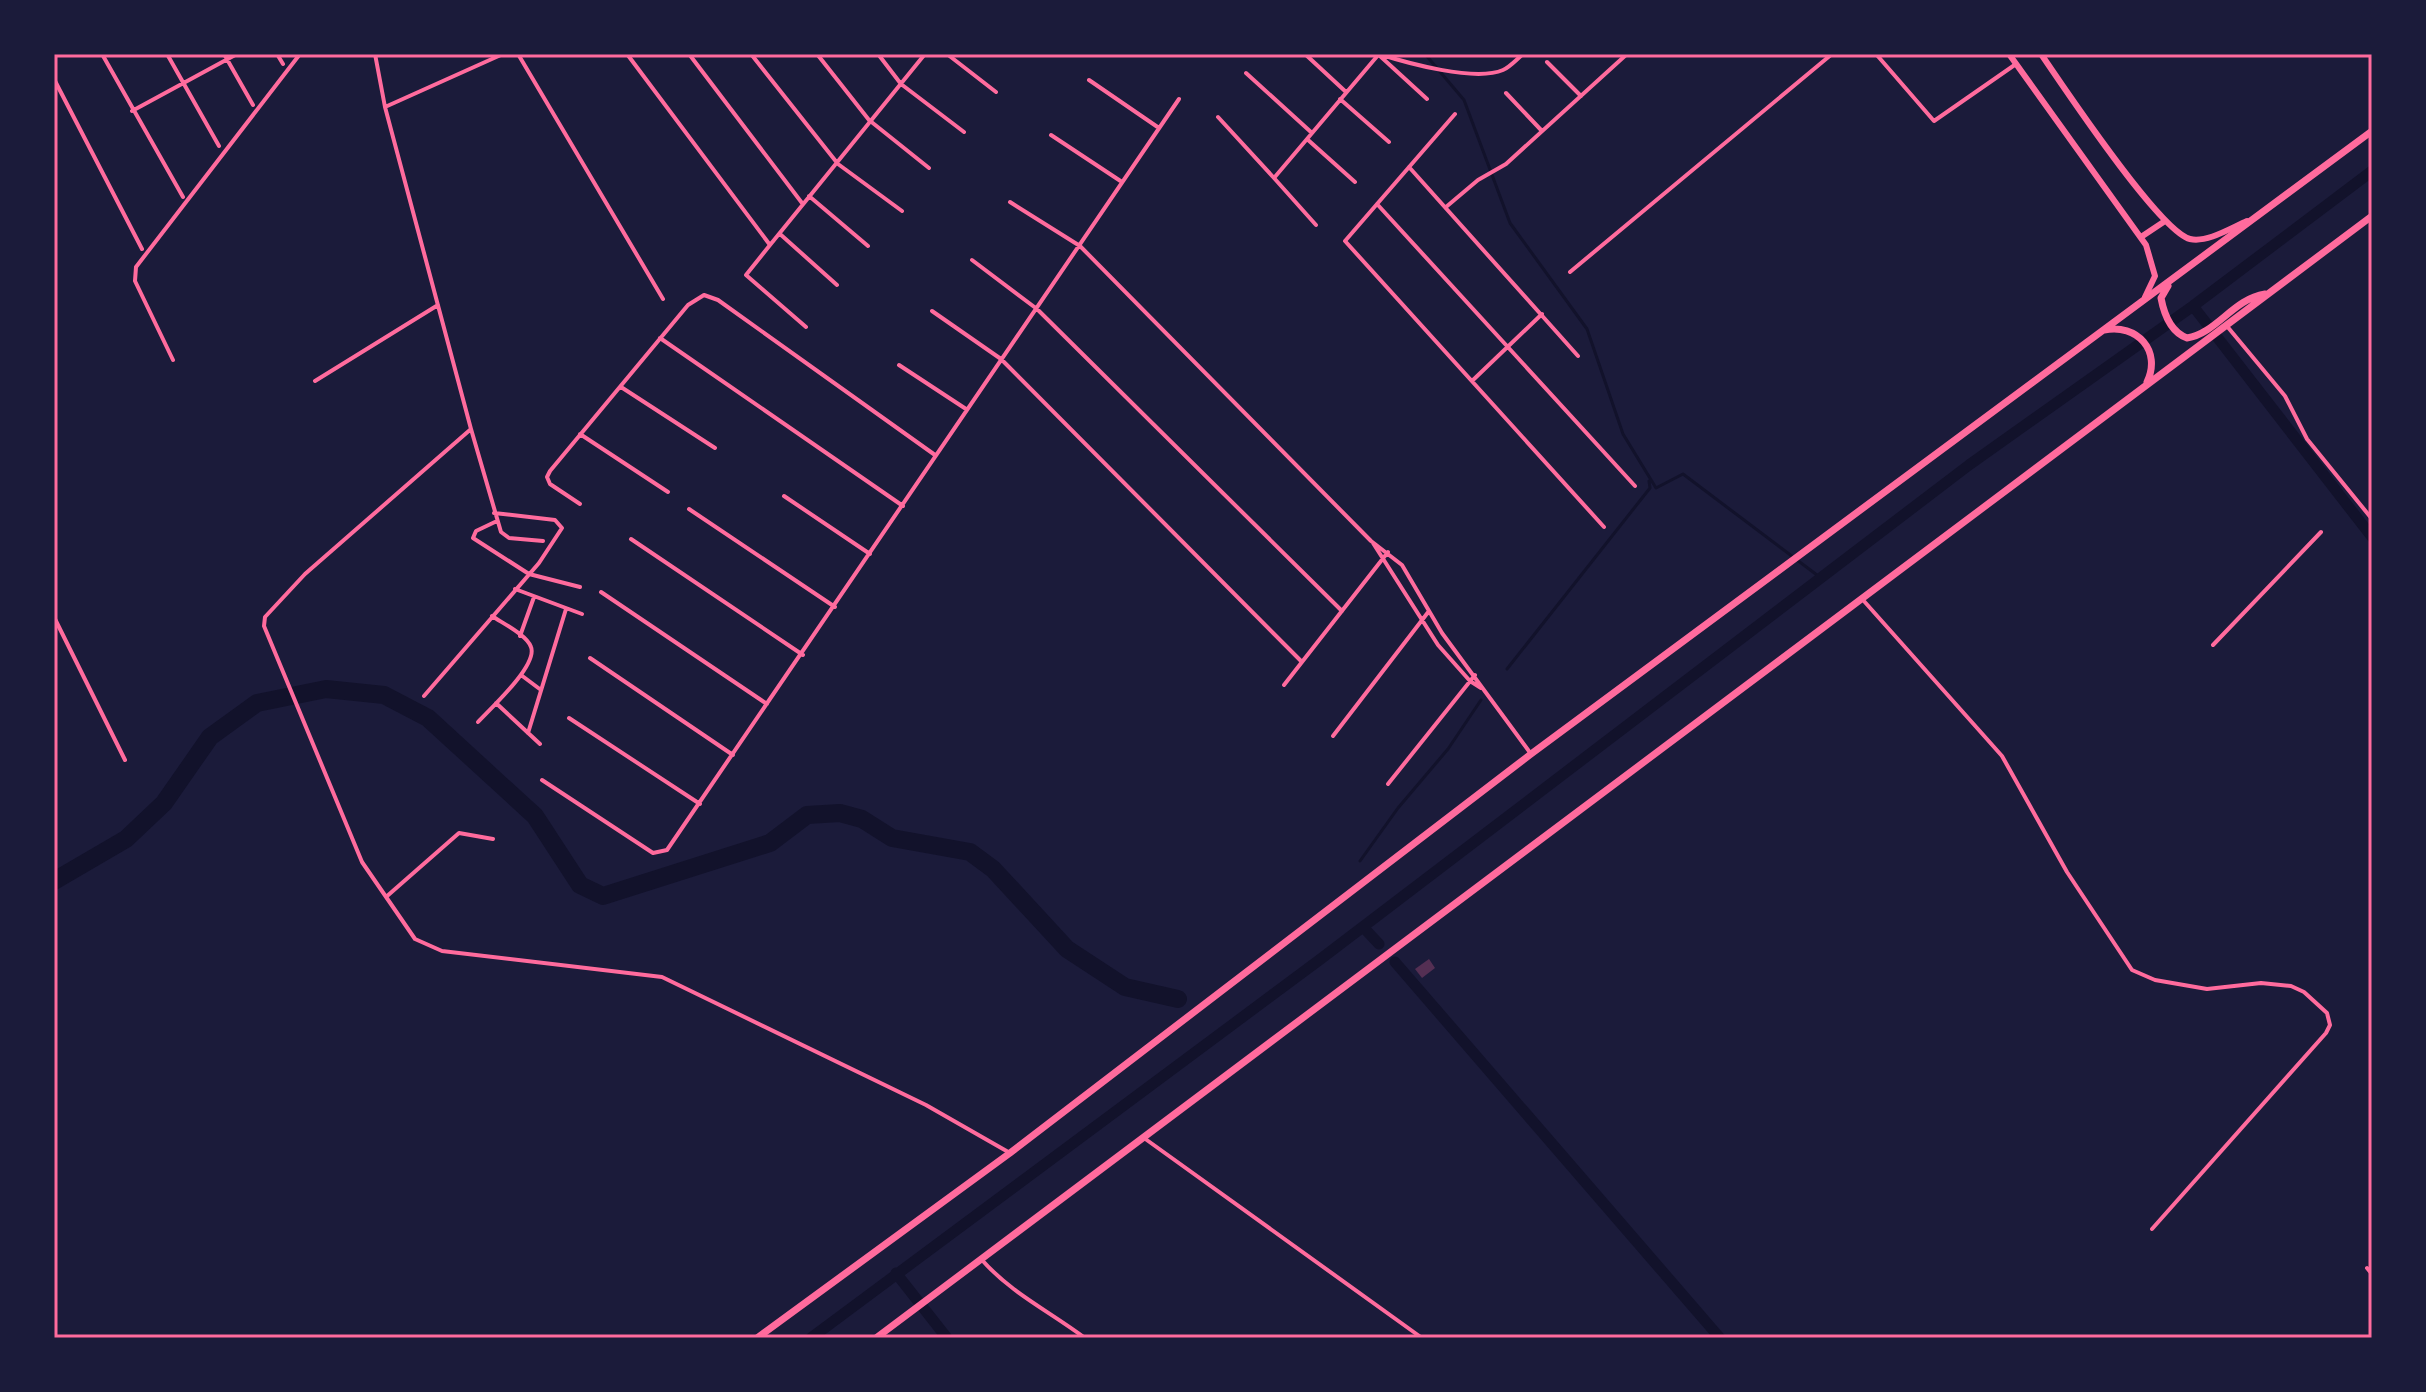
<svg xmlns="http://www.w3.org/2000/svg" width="2426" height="1392" viewBox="0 0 2426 1392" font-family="'Public Sans',sans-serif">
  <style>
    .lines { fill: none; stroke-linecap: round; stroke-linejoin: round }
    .stream { stroke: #12122b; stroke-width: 3 }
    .canal { stroke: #12122b; stroke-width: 11 }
    .river { stroke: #12122b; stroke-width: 18 }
    .building { fill: #542f53 }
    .minor { stroke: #ff6b9d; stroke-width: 4 }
    .secondary { stroke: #ff6b9d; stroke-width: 6 }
    .primary { stroke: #ff6b9d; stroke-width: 7 }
    .neatline { fill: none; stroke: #ff6b9d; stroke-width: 3 }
  </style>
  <rect width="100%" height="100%" fill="#1b1b3a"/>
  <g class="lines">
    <path class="stream" d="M1425,54L1464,100L1510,223L1587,329L1623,434L1656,488L1683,474L1821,578
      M1507,669L1650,488L1649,481
      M1360,861L1398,808L1448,749L1481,700"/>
    <path class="canal" d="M2193,306L2372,537
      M1363,927L1379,944
      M1395,962L1720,1338
      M896,1273L947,1338
      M811,1338L1322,958L1969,465L2193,306L2372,171"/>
    <path class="river" d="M54,881L126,839L164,803L210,737L257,703L326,689L384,695L428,718L535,816L580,885L603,896L770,843L807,815L840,813L862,819L892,838L970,852L993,869L1067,949L1125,987L1178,999"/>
  </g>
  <path class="building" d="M1429,959L1435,968L1422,978L1415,969Z"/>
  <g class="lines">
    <path class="minor" d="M102,54L183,197
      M167,54L219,146
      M224,54L253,105
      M277,54L283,64
      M375,54L385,107L471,429L305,574L265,617L264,626L362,862L415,939L442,951L662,977L926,1105L1010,1153
      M518,54L663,299
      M627,54L770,245L925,54
      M689,54L802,203
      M751,54L838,164L902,211
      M817,54L869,120L929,168
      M878,54L901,84L964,132
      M947,54L996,92
      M1026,54L1028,55
      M1305,54L1346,92
      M1379,54C1407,63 1475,82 1503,70C1510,67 1517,59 1523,54
      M1876,54L1934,121L2016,64
      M1380,56L1427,99
      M1547,62L1581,96
      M1246,73L1312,133
      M54,79L142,249
      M1089,80L1159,128
      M1506,93L1542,131
      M1340,99L1389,142
      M385,107L503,54
      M132,111L237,54
      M1455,114L1345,241L1604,527
      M1218,117L1274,178L1379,54
      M1051,135L1122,182
      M1307,139L1355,182
      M1409,167L1578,356
      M1274,178L1316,225
      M809,196L868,246
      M1010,202L1080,246L1371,541L1402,565L1442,633L1531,754
      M1377,204L1635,486
      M1446,207L1478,180L1506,164L1627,54
      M780,234L837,285
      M770,245L746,275L806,327
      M972,260L1037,309L1342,611
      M1570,272L1832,54
      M932,311L1001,359L1302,662
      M2226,325L2285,396L2307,439L2372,519
      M660,338L903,506
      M173,360L135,281L136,267L300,54
      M899,365L966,409
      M315,381L438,305
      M1472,381L1542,314
      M621,387L715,448
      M471,429L501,532L509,538L543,541
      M580,434L668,492
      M784,496L870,554
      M580,504L550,484L547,477L550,471L688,305L704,295L718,300L935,455
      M689,509L835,607
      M497,521L476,531L473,538L529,574L580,587
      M631,539L803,655
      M1373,543L1438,645L1470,681L1481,688
      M515,589L582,614
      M601,592L767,704
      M1863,600L2002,756L2067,872L2132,970L2155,980L2207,989L2261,983L2291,986L2304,992L2327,1013L2330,1025L2326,1033L2152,1229
      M54,617L125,760
      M520,636L534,597
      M2213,645L2321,532
      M590,658L733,755
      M521,675L541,690
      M1284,685L1388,552
      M424,696L539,563L562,528L555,520L494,513
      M496,703L540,744
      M569,718L700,804
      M478,722C491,708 538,665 531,647C527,635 502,623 492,616
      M528,733L566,609
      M1333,736L1429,611
      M542,780L653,853L667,850L1179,99
      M1388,784L1475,675
      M386,897L459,833L493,839
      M1144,1138L1422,1338
      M982,1260C1011,1293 1049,1311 1085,1338
      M2367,1268L2372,1274"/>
    <path class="secondary" d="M2009,54L2146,245L2155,276L2145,297
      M2041,54C2063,86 2159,231 2190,239C2207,243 2231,228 2247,221
      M2141,237L2165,221"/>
    <path class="primary" d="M2168,286L2161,298C2164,314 2171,332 2187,338C2217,333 2233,299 2265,294
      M2104,330C2137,323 2162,351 2147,382
      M757,1338L1010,1153L1531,754L2372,131
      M876,1338L2372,216"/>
  </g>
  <rect width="2426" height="1392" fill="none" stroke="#1b1b3a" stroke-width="112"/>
  <rect x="56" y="56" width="2314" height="1280" class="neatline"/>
</svg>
